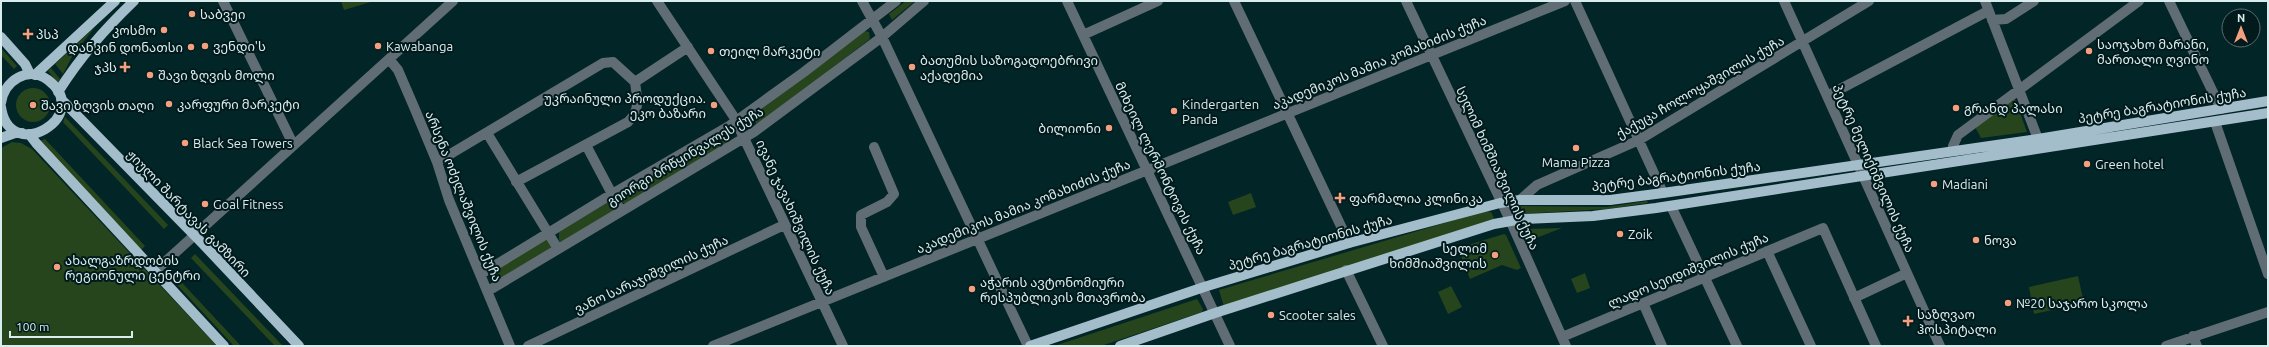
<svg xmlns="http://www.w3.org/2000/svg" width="2269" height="347" viewBox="0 0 2269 347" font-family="Ubuntu,'Noto Sans Georgian',sans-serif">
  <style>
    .green { fill: #26451c }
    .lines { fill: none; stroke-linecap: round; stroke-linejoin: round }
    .minor { stroke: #616d74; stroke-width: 10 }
    .major { stroke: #a4bdcb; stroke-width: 10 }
    .poi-dot { fill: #f2a07f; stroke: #021a1c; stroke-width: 1.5 }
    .labels { text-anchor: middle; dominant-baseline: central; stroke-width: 4; stroke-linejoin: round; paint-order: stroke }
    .poi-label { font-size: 13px; fill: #daedee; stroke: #021a1c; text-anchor: start }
    .street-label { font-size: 13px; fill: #daedee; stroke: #021a1c }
  </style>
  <rect width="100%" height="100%" fill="#022527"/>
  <path class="green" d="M341,1H374L344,10Z
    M906,1H915L892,20L889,14Z
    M95,27L73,55L63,74L55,64Z
    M864,31L869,32L870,39L757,125L752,116Z
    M1,48L17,66L14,69L1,55Z
    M51,68L60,79L58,83L48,71Z
    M16 105a17 17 0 1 1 34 0a17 17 0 1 1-34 0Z
    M2015,99L2027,132L1981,138L1975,127Z
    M65,117L168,225L164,229L63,122Z
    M724,134L730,138L731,143L628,203H623L619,198L623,193Z
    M45,139L145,246L141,250L40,141Z
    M12,142L21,143L32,149L217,346H1V148Z
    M1251,193L1256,207L1233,215L1228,202Z
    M1647,201L1648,203L1607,209L1520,214L1519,212L1520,206L1607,207Z
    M607,203L610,204L614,209L613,211L562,242L559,241V232Z
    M1485,211L1491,212L1494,218L1489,222L1224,307L1219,290Z
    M1562,228L1531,240L1527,231L1528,229Z
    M1504,234L1506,235L1521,268L1517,270L1502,265L1470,279L1458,248Z
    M545,239L549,241L552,248L497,280L492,275L495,270Z
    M195,254L283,346H275L191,258Z
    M173,273L241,346H234L169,276Z
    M1585,273L1590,288L1577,293L1571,279Z
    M2078,276L2084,303L2034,314L2029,287Z
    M1451,286L1462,307L1448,314L1438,292Z
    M1197,299L1203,309L1202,312L1101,346H1054Z"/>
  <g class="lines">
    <path class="minor" d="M223,1L293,144
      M657,1L734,117L843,346
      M862,1L882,37L1028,346
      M1067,1L1230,346
      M1234,1L1349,243
      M1406,1L1510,220L1566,346
      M1575,1L1663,193
      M1784,1L1940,346
      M1985,1L2038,139
      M2169,1L2221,109
      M1992,20L2006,19L2034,1
      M1083,35L1158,1
      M389,59L398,70L414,107L437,162L449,200L510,346
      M635,82L688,47
      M1827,96L1988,11
      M2215,122L2268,274
      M487,133L558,249
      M586,145L621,211
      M874,147L894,194L887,202L861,215V227L884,277
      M1953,151V146L1958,135L2139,1
      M437,162L603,63L613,62L635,82C637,99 641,109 628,122L516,182
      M1520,200L1537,185L1639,140L1869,1
      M1671,206L1737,346
      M1767,251L1811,346
      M1346,270L1383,346
      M155,271L453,1
      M481,274L612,194L729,126L804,72L896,1
      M488,291L754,132L882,37L924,1
      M1854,298L1907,273
      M1643,303L1662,346
      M2193,336L2197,346
      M1562,337L1823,228L1876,346
      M528,346L784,225
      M713,346L1565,1
      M2166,346L2268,312"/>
    <path class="major" d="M1,37L25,64L30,74
      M35,75L115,1
      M58,92C81,56 104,30 134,1
      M61,99L203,244L299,346
      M1,103C4,81 28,65 48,80C95,116 9,166 1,107
      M29,134L36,143L224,346
      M1,138L15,133H22
      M1030,346L1204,287L1349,243L1500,203L1520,200H1610L1663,193L2038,139L2268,101
      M1120,346L1215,313L1494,224L1522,219L1593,216L1656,208L2268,113"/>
  </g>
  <g class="poi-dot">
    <circle cx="192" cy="14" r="4"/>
    <circle cx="164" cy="30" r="4"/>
    <path d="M26 28h4v4h4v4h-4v4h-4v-4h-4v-4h4z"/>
    <circle cx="205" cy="46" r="4"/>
    <circle cx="378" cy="46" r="4"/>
    <circle cx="191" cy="47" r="4"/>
    <circle cx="711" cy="51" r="4"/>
    <circle cx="2089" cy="51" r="4"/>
    <path d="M123 61h4v4h4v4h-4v4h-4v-4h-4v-4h4z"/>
    <circle cx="912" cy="67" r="4"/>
    <circle cx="150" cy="75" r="4"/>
    <circle cx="169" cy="104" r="4"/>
    <circle cx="33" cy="105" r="4"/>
    <circle cx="714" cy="105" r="4"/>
    <circle cx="1956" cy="108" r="4"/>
    <circle cx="1174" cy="111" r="4"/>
    <circle cx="1109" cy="128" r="4"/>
    <circle cx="185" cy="143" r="4"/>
    <circle cx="1576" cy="148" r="4"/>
    <circle cx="2087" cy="164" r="4"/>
    <circle cx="1934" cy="184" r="4"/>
    <path d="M1338 192h4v4h4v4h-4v4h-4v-4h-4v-4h4z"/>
    <circle cx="205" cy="204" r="4"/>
    <circle cx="1620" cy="234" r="4"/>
    <circle cx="1976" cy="240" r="4"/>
    <circle cx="1495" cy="255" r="4"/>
    <circle cx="57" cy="267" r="4"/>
    <circle cx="972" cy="289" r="4"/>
    <circle cx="2008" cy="303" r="4"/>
    <circle cx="1271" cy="315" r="4"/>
    <path d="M1906 315h4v4h4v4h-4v4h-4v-4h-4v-4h4z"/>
  </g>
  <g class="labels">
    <g class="poi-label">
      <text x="200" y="14">საბვეი</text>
      <text x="156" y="30" text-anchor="end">კოსმო</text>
      <text x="36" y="34">პსპ</text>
      <text x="2097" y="44">საოჯახო მარანი,<tspan x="2097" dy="15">მართალი ღვინო</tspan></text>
      <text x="213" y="46">ვენდი'ს</text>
      <text x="386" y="46">Kawabanga</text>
      <text x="183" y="47" text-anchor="end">დანკინ დონათსი</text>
      <text x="719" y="51">თეილ მარკეტი</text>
      <text x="920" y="60">ბათუმის საზოგადოებრივი<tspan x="920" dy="15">აქადემია</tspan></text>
      <text x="117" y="67" text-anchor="end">ჯპს</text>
      <text x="158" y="75">შავი ზღვის მოლი</text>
      <text x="706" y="98" text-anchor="end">უკრაინული პროდუქცია.<tspan x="706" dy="15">ეკო ბაზარი</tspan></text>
      <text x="177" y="104">კარფური მარკეტი</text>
      <text x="1182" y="104">Kindergarten<tspan x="1182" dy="15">Panda</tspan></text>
      <text x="41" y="105">შავი ზღვის თაღი</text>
      <text x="1964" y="108">გრანდ პალასი</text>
      <text x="1101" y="128" text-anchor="end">ბილიონი</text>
      <text x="193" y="143">Black Sea Towers</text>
      <text x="1576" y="162" text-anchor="middle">Mama Pizza</text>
      <text x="2095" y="164">Green hotel</text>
      <text x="1942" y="184">Madiani</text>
      <text x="1349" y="198">ფარმალია კლინიკა</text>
      <text x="213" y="204">Goal Fitness</text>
      <text x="1628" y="234">Zoik</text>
      <text x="1984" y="240">ნოვა</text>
      <text x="1487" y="248" text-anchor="end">სელიმ<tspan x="1487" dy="15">ხიმშიაშვილის</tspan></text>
      <text x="65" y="260">ახალგაზრდობის<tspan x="65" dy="15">რეგიონული ცენტრი</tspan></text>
      <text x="980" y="282">აჭარის ავტონომიური<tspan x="980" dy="15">რესპუბლიკის მთავრობა</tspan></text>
      <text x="2016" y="303">№20 საჯარო სკოლა</text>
      <text x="1917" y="314">საზღვაო<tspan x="1917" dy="15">ჰოსპიტალი</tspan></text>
      <text x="1279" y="315">Scooter sales</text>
    </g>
    <g class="street-label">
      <text transform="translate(1379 62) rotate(-22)">აკადემიკოს მამია კომახიძის ქუჩა</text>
      <text transform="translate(1700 87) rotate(-30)">ქაქუცა ჩოლოყაშვილის ქუჩა</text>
      <text transform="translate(2162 105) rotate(-9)">პეტრე ბაგრატიონის ქუჩა</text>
      <text transform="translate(685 156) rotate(-31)">გიორგი ბრწყინვალეს ქუჩა</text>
      <text transform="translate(1161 168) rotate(64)">მიხეილ ლერმონტოვის ქუჩა</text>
      <text transform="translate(1498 168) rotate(65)">სელიმ ხიმშიაშვილის ქუჩა</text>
      <text transform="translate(1874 168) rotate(66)">პეტრე მელიქიშვილის ქუჩა</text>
      <text transform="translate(1676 176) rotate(-7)">პეტრე ბაგრატიონის ქუჩა</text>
      <text transform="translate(464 196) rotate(68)">არსენა ოძელაშვილის ქუჩა</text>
      <text transform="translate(1023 206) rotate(-22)">აკადემიკოს მამია კომახიძის ქუჩა</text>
      <text transform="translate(189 213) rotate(46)">ჟიული შარტავას გამზირი</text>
      <text transform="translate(796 217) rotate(65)">ივანე ჯავახიშვილის ქუჩა</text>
      <text transform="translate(1310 242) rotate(-16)">პეტრე ბაგრატიონის ქუჩა</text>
      <text transform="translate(1688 270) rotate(-23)">ლადო სეიდიშვილის ქუჩა</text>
      <text transform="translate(651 274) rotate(-25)">ვანო სარაჯიშვილის ქუჩა</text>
    </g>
  </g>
  <rect width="2269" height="347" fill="none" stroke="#daedee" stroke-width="4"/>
  <g transform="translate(2241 28)"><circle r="19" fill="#021a1c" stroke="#586e70"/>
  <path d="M0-3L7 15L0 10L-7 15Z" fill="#f2a07f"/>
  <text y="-6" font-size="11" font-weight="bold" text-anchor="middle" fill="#daedee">N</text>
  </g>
  <path d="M10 331v6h122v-6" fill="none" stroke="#daedee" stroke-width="2"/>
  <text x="16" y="331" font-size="12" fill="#daedee" stroke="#021a1c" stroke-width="3" paint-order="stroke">100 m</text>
</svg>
